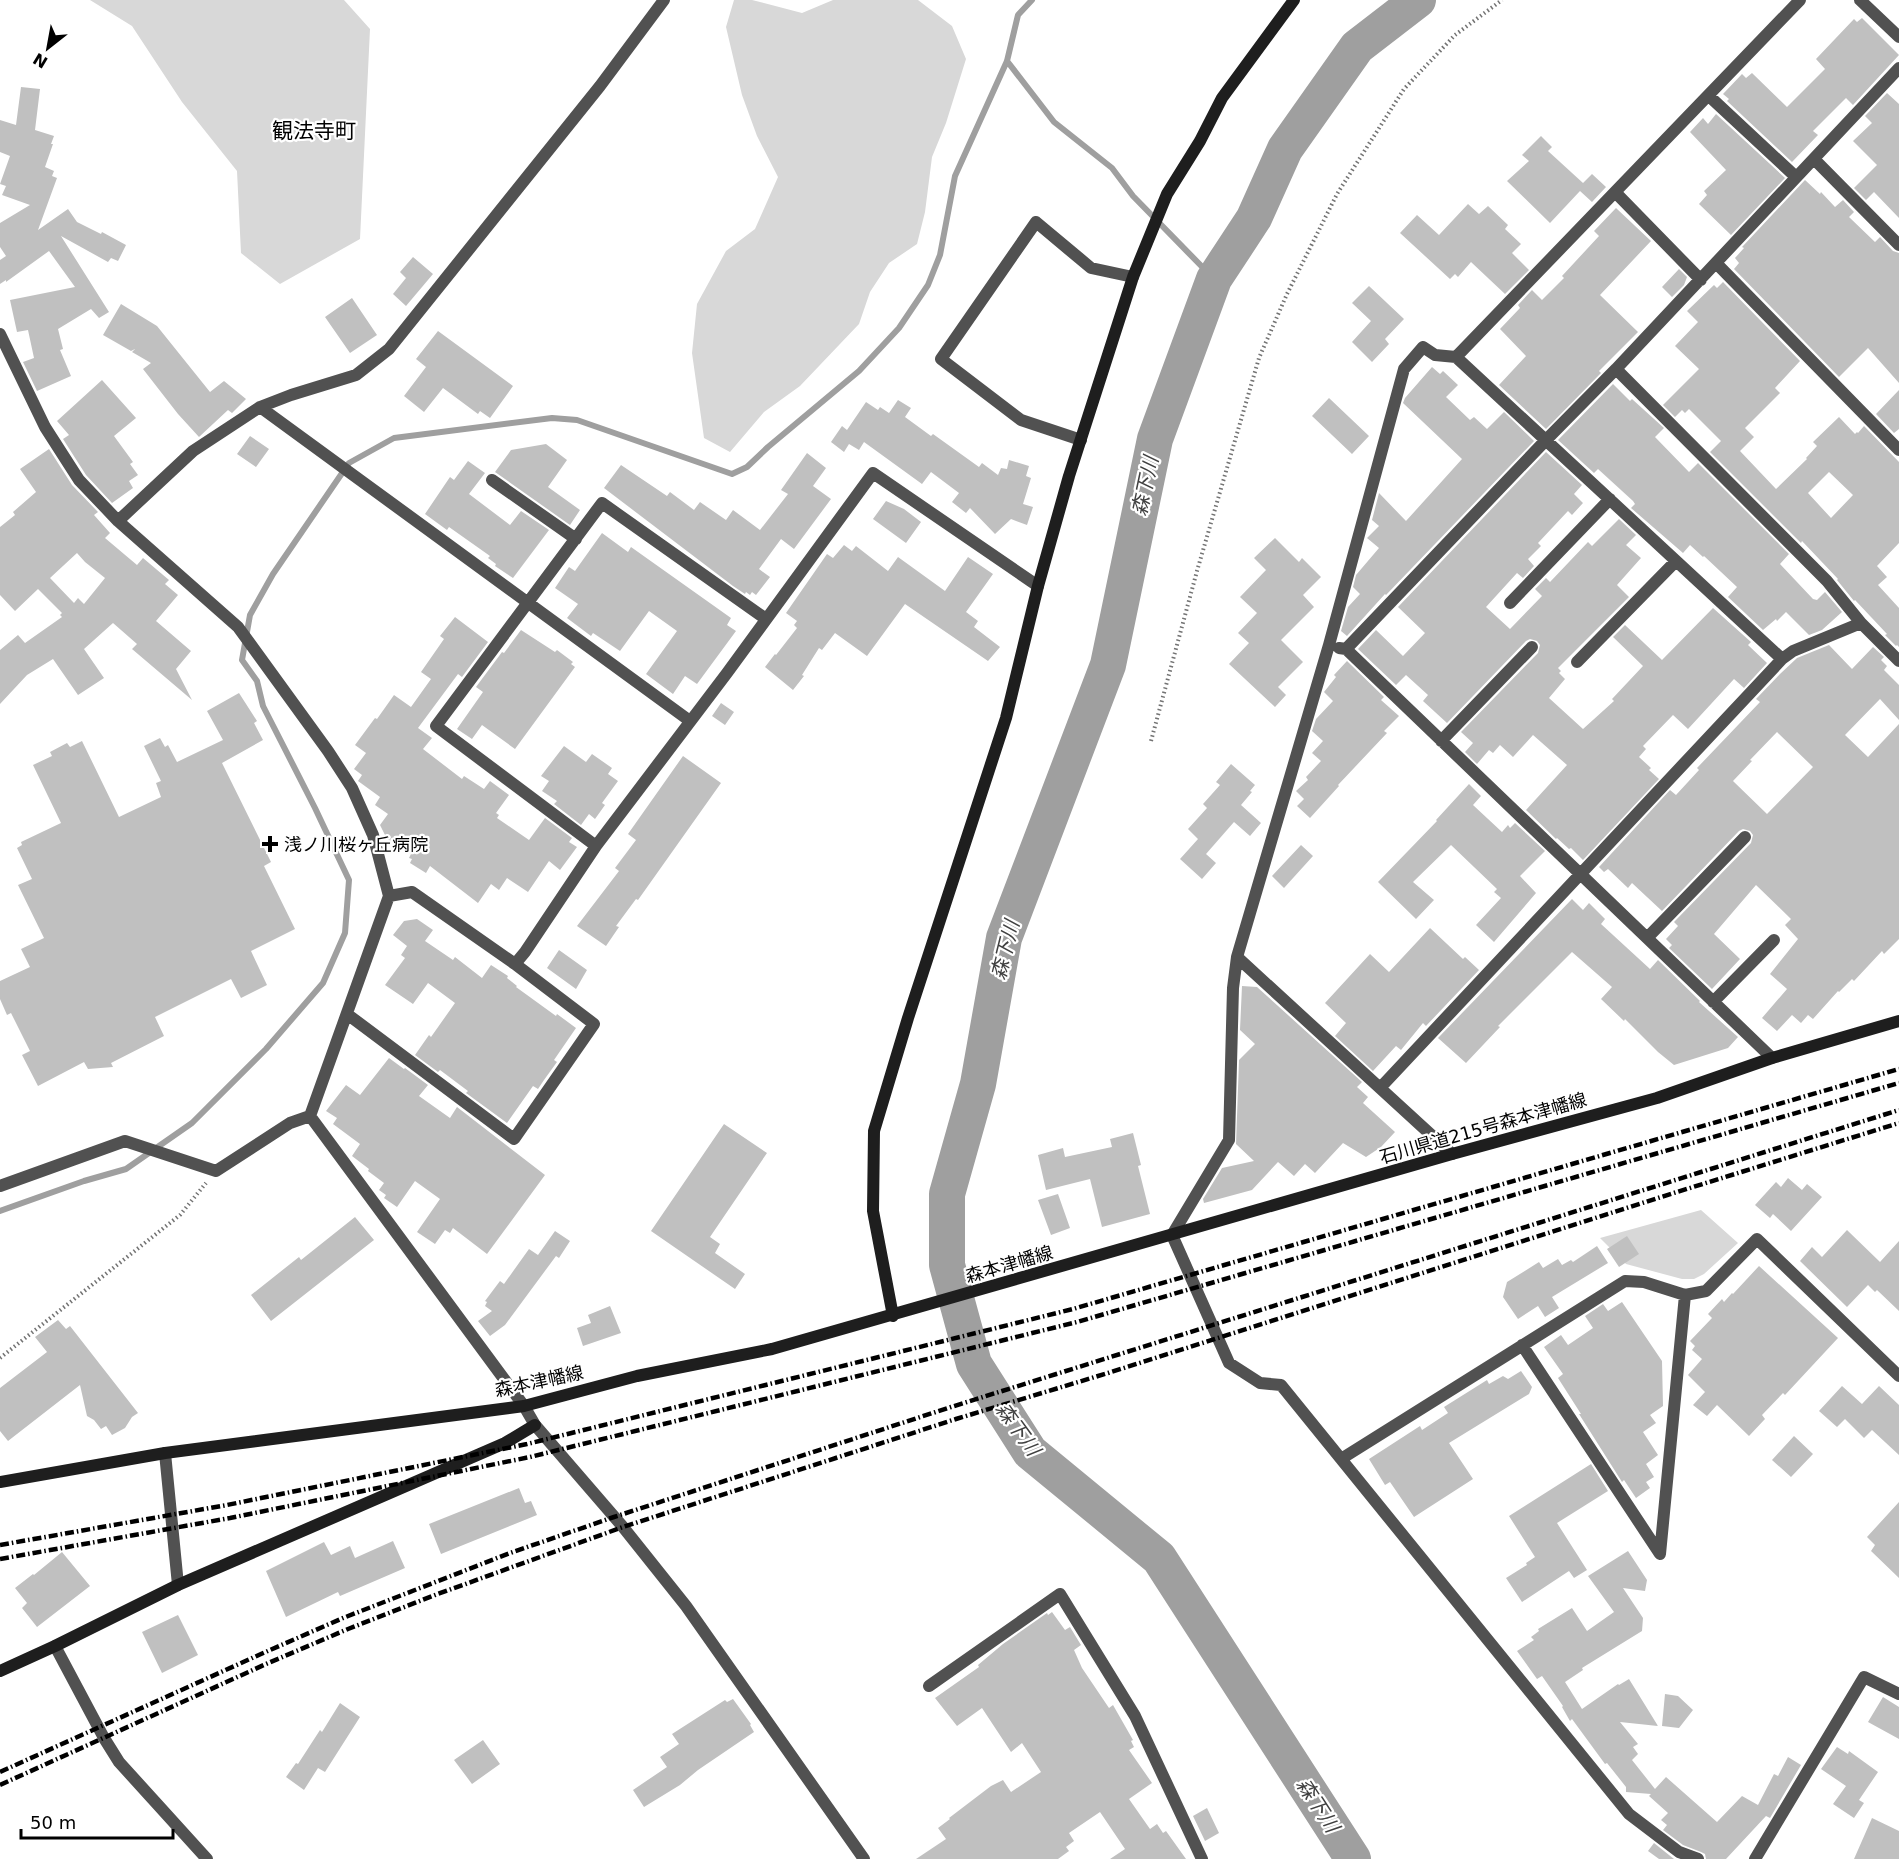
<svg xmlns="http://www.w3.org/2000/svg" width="1899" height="1859" viewBox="0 0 1899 1859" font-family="'DejaVu Sans','Noto Sans JP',sans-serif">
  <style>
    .green { fill: #d8d8d8 }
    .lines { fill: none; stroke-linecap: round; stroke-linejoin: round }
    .stream { stroke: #9f9f9f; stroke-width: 6 }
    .river { stroke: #9f9f9f; stroke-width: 36 }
    .building { fill: #c0c0c0; fill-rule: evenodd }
    .path { stroke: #737373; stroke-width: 4; stroke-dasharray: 1.5 3; stroke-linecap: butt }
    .street { stroke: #515151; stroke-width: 12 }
    .secondary { stroke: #1e1e1e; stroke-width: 12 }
    .rail { stroke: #000; stroke-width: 4.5; stroke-dasharray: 9 3 1.5 3; stroke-linecap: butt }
    .poi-dot { fill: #000; stroke: #fff; stroke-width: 2 }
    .labels { text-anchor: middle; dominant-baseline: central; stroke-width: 4.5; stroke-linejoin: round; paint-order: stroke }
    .poi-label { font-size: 18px; fill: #000; stroke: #fff; text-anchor: start }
    .street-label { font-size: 18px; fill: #000; stroke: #fff }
    .water-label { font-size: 20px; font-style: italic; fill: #404040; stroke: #fff }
    .quarter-label { font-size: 21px; fill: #000; stroke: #fff }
  </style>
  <rect width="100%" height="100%" fill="#fff"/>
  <path class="green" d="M90,0H344L370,29L360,239L280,284L241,253L237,171L182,102L132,26Z
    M734,0H752L802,13L833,0H918L952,26L966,59L946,123L932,157L925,212L917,244L889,263L870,292L859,324L800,386L764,412L730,452L704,438L692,353L697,304L726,251L755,229L778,177L757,136L742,95L726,27Z
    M1701,1210L1738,1243L1704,1274L1694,1279H1682L1626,1264L1600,1238Z"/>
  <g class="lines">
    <path class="stream" d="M1007,61L1054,122L1112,168L1133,196L1214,279
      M0,1211L84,1181L126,1169L192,1123L266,1049L323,983L345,933L349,880L315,808L263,706L257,681L242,660L250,615L273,574L349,463L394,438L552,418L577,420L732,474L747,467L768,447L859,371L899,328L928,285L940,255L955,176L1007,61L1018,15L1032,0"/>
    <path class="river" d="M1353,1859L1159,1558L1030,1452L974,1364L947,1265V1194L978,1084L1004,938L1108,665L1155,439L1214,279L1254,218L1285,149L1357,47L1418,0"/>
  </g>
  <path class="building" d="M1862,18L1899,55L1853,105L1846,98L1813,131L1818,135L1792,162L1727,101L1729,99L1723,94L1742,74L1746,78L1752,73L1787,107L1825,69L1816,59L1854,19L1857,22Z
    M21,87L40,89L35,130L54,136L51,144H53L45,167L54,171L52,176L57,178L38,230L68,209L77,222L101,234L102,232L126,245L118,261L111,258L108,262L61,236L109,312L99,318L91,309L58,329L63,349L60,350L71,376L37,391L23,362L34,358L28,330L17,332L10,300L75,287L49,251L6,282V280L0,284V260L6,256L0,247V223L30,205L2,195L6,186L0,184L10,156L0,152V120L16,125Z
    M1887,93L1899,104V218L1874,192L1866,200L1854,188L1877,165L1853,141L1872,123L1865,116Z
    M1716,114L1785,178L1731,235L1699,204L1707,195L1704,191L1726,170L1690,132L1703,118L1708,124Z
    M1541,136L1552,147L1548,151L1583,183L1592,174L1606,187L1592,202L1580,191L1550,223L1507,181L1529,161L1522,155Z
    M1805,180L1820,194L1821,192L1835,207L1843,200L1854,212L1849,217L1875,242L1880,237L1893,251L1899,253V383L1868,348L1839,377L1734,269L1739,263L1735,258L1744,248L1742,247Z
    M1468,204L1479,214L1488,206L1508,225L1505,229L1521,244L1512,253L1529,270L1505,294L1471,262L1458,277L1455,274L1450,279L1400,233L1417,215L1439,235Z
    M1616,208L1651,241L1600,295L1638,332L1599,371L1601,373L1546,429L1499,385L1526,356L1500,329L1520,308L1518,305L1532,290L1542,300L1564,278L1562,276L1599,236L1594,231Z
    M413,257L433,274L406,306L393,294L406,278L400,272Z
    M1679,269L1687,277L1684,285L1672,297L1662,287Z
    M1723,282L1800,361L1775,388L1780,393L1745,428L1754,437L1740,451L1776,489L1807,459L1806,458L1817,446L1813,442L1839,417L1855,434L1857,432L1858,433L1864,426L1899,462V543L1877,566L1887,577L1878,585L1899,608V647L1897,645L1896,646L1885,635L1887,634L1855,600L1854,601L1837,580L1838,579L1802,541L1801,543L1710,452L1721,441L1689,409L1685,413L1682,410L1675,417L1663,405L1699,369L1675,346L1698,322L1687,311L1714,285L1717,288ZM1829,472L1853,495L1831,518L1808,493Z
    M1369,286L1404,319L1385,339L1389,344L1372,362L1352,342L1371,321L1352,303Z
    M352,298L377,335L350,353L325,317Z
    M121,304L157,326L210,392L224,381L246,399L232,413L228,410L199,437L178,414L143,369L151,363L132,352L135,349L131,351L103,335Z
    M438,331L513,386L490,418L480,411L478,414L443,388L424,412L404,396L426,367L416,359Z
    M1432,367L1440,374L1443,371L1458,385L1446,397L1470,420L1474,417L1487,429L1504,412L1534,441L1386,595L1385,594L1347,636L1341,631L1348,607L1360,594L1353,587L1356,575L1379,548L1367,538L1379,526L1372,520L1379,493L1406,521L1462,459L1403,403L1405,398Z
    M102,380L136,418L114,436L133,462L130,464L138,475L129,481L133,488L112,503L86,475L63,439L69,435L57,421Z
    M1613,384L1630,401L1632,399L1664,428L1655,437L1689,472L1698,463L1789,554L1780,564L1813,599L1817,600L1825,592L1842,612L1822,630L1809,635L1786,612L1777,621L1776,619L1763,630L1728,597L1737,587L1704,556L1703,557L1690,545L1683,553L1631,508L1635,504L1633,501L1598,469L1594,473L1558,440Z
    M1899,390V429L1894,433L1876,414Z
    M1329,398L1369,436L1352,454L1312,416Z
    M898,400L911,408L905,417L931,436L933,434L979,467L982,463L998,475L1001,468L1007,469L1009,460L1029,466L1026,476L1031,478L1023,504L1033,507L1027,525L1011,519L995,534L970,508L966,513L952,502L959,493L931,472L922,484L864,442L859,450L849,444L844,452L831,442L842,426L847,430L866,402L878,410L880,407L889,413Z
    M250,436L269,449L256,467L237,454Z
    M546,444L567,460L548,487L580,510L570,525L495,472L511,450Z
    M49,449L72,485L98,512L94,515L110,533L105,538L137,565L143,558L169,580L165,584L178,595L156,621L191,651L176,669L192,700L132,649L137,644L113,623L84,649L104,678L78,695L53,659L27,675L0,704V650L18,635L25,643L62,617L60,615L62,613L38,589L15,611L0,595V527L15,515L13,512L36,492L20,469ZM77,553L85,562L105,578L84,604L78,598L74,603L50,578Z
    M1546,452L1582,485L1574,494L1583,503L1572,515L1568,511L1538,543L1541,546L1528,559L1534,566L1523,578L1517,573L1486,607L1510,629L1542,596L1535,589L1546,578L1550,582L1588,542L1592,546L1619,519L1636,535L1626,545L1641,558L1617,585L1629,597L1558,668L1561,671L1559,673L1565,679L1549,698L1583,729L1614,701L1612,699L1643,666L1613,637L1625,625L1662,660L1713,608L1751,642L1748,645L1767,663L1744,688L1734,679L1688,729L1673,715L1643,746L1646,749L1639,757L1651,768L1649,770L1659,779L1583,860L1571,848L1569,849L1557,838L1556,839L1526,810L1567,765L1533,735L1513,757L1500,745L1493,753L1489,750L1477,764L1465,752L1473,743L1461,732L1538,653L1540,645L1537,641L1530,639L1526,641L1447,723L1423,701L1428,695L1406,675L1396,685L1358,649L1376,630L1403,656L1425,633L1398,607Z
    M807,453L826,468L813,486L831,499L794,549L781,539L759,569L770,577L756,595L752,592L750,595L746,592L745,594L733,586L604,488L621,465L667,496L670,492L694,510L700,502L726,520L733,510L760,530L788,494L781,490Z
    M468,461L485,473L469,494L510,525L521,511L549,530L513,578L495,566L496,564L488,558L490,556L449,527L447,530L425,514L450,477L454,480Z
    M886,501L904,509L921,522L906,543L873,519Z
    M602,533L628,552L631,547L731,618L727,625L736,631L697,684L685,676L673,694L646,674L677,631L649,611L620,651L593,633L591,636L567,618L578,604L555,588L569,567L575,571Z
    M1275,538L1299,562L1302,558L1321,577L1303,595L1314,607L1281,640L1303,662L1278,687L1286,695L1275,707L1229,664L1249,643L1238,633L1257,613L1240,597L1266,570L1254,558Z
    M844,545L852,551L856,546L888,571L898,557L945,591L968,557L993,574L966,612L978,621L974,627L1000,647L988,661L905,604L867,656L835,633L822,650L819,648L802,675L804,676L793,690L765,667L775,654L776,655L797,628L794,625L797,621L786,613L827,554L833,558Z
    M455,617L488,642L462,677L458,674L418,728L432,738L423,749L462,779L464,776L484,789L490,781L509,795L496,813L499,815L497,818L529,840L545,818L572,838L569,842L577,847L560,870L549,861L528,892L507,878L499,890L491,884L478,903L430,866L426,873L410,863L412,859L409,858L411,854L387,839L380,825L388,814L375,805L380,797L358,781L362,775L354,769L366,753L355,745L375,718L377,719L394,695L411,707L431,679L421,672L444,639L440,636Z
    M521,630L555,652L557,650L573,662L571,664L575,667L515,749L482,725L472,739L457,729L483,692L476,687L502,652L504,653Z
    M1829,645L1852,669L1873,647L1884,657L1881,660L1887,666L1884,670L1899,685V720L1880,699L1845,735L1868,757L1899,724V939L1884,954L1882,951L1854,981L1852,979L1839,992L1838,991L1813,1019L1808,1015L1801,1023L1792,1015L1777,1031L1762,1018L1787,989L1770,974L1798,939L1785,925L1791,919L1756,885L1714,934L1740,959L1712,989L1669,948L1672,945L1666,939L1678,926L1674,922L1751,843L1753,835L1750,831L1743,829L1739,831L1662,911L1632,883L1628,888L1608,869L1604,872L1599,867L1670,790L1676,795L1699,770L1697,768L1760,702L1756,699L1780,674L1797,658ZM1777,732L1813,767L1767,814L1733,781L1752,761L1750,760Z
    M1347,661L1384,697L1381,700L1399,716L1384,731L1387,733L1338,785L1339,786L1310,818L1297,806L1304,799L1296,791L1308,780L1306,777L1321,761L1312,753L1323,741L1312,731L1316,719L1333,701L1324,692L1336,677L1334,675Z
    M239,693L257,721L254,723L263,740L222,763L271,862L264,866L295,929L251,951L267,985L241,998L231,979L155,1017L164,1036L111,1063L113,1067L88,1069L84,1062L38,1086L22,1055L30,1051L11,1013L7,1015L0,999V981L30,967L21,949L44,938L18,885L32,879L17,848L22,845L21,842L61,823L33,765L52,756L50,752L67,743L70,747L82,741L119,817L161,797L156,783L161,781L144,746L160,738L165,747L168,745L177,762L223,740L207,711Z
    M721,703L734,712L725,725L712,716Z
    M564,746L586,762L592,754L612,768L608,774L618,781L602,803L605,805L595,819L589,814L581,825L554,804L557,801L542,791L549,781L541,776Z
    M683,756L721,783L638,900L636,899L616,926L619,927L606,946L577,926L619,871L615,868L636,840L628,834Z
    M1231,764L1255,785L1250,791L1252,792L1241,805L1261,823L1250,836L1234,822L1206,854L1216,863L1202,879L1180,859L1198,839L1188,829L1207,808L1203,804L1220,785L1216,782Z
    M1469,784L1481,796L1473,805L1502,832L1508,825L1510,828L1515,823L1545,851L1520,876L1536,893L1494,942L1476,925L1501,898L1494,892L1497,889L1451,845L1413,882L1434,900L1416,919L1378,882L1437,821L1436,820Z
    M1301,845L1313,856L1284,888L1272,876Z
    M1572,899L1583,910L1589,903L1605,919L1601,924L1650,969L1658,960L1700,1001L1699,1002L1738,1037L1728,1048L1674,1065L1658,1052L1625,1019L1624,1021L1601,999L1612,987L1572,952L1498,1026L1500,1027L1466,1063L1438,1038Z
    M417,919L433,930L425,941L453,960L455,957L482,978L491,965L508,976L507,978L517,986L516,987L556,1016L557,1014L576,1028L554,1060L557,1062L544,1080L538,1089L533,1086L507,1123L466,1093L468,1091L440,1070L438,1072L415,1055L429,1035L431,1037L455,1003L428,983L413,1004L385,985L405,958L401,955L407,946L393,935L404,921Z
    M1430,928L1463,959L1465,957L1479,970L1426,1026L1423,1023L1401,1050L1396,1046L1373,1071L1335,1036L1346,1023L1325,1003L1370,954L1389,972Z
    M559,950L587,970L576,989L547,968Z
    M1242,986L1257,987L1362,1082L1357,1087L1368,1097L1363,1103L1395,1132L1381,1147L1366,1157L1343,1143L1315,1173L1305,1164L1294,1176L1278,1162L1252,1190L1204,1203L1203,1199L1222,1168L1254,1161L1236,1144L1239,1060L1255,1044L1240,1030Z
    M389,1058L404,1069L405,1068L428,1085L419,1096L450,1118L457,1107L545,1175L487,1254L453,1228L450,1233L445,1230L435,1244L417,1232L440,1199L415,1181L397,1207L384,1198L386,1195L379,1190L384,1183L368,1171L369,1169L352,1156L360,1144L333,1124L337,1118L326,1111L346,1085L360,1095Z
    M724,1124L767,1153L710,1237L720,1244L715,1253L745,1274L735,1289L651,1231Z
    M1133,1133L1141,1165L1138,1166L1150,1214L1102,1227L1090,1179L1046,1190L1038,1155L1063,1148L1065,1157L1112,1147L1110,1139Z
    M1788,1178L1802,1190L1807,1184L1822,1197L1791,1231L1773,1214L1770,1218L1755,1205L1776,1182L1781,1187Z
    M1058,1194L1070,1228L1051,1235L1038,1200Z
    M355,1217L374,1240L271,1321L251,1295L299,1257L301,1260Z
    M1847,1230L1880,1262L1899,1241V1311L1877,1290L1875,1292L1868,1285L1847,1307L1800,1261L1812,1247L1822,1257Z
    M555,1231L570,1241L559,1258L556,1256L505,1325L490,1336L478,1321L492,1311L485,1306L487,1302L485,1301L500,1281L504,1284L529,1249L538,1255Z
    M1627,1236L1639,1254L1619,1267L1607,1249Z
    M1597,1246L1608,1263L1552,1297L1559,1308L1545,1317L1538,1306L1518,1319L1503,1297L1507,1282L1539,1262L1543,1268L1558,1259L1562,1265L1571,1260L1573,1262Z
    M1759,1266L1838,1338L1785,1395L1783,1393L1762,1415L1765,1419L1749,1436L1717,1405L1707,1416L1693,1405L1705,1392L1688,1375L1702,1359L1692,1350L1695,1346L1690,1341L1712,1318L1708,1314L1722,1299L1724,1302L1732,1293L1733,1294Z
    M1622,1302L1662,1361L1663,1406L1650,1415L1656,1423L1643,1432L1658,1455L1646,1464L1654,1477L1646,1482L1650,1488L1636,1498L1624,1480L1622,1482L1579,1414H1581L1558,1378L1563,1374L1544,1347L1561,1335L1568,1345L1593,1328L1585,1316L1603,1304L1608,1311Z
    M610,1306L621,1333L583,1346L577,1328L591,1323L588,1315Z
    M58,1320L66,1329L70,1326L138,1413L132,1417L125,1428L112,1435L106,1426L101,1429L94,1420L87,1416L80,1385L8,1441L0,1431V1388L47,1352L35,1337Z
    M1521,1371L1532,1387L1529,1394L1449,1443L1473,1479L1414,1517L1390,1482L1385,1485L1369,1459L1420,1426L1422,1430L1448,1413L1444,1407L1487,1380L1489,1384L1503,1376L1508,1379Z
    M1842,1386L1862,1404L1879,1386L1899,1405V1455L1872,1430L1864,1438L1845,1419L1837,1427L1819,1411Z
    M1794,1436L1813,1454L1791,1477L1772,1460Z
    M1591,1464L1608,1491L1557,1523L1587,1570L1574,1578L1569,1571L1522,1602L1506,1578L1527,1565L1526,1563L1535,1557L1509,1516Z
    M519,1488L525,1503L531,1501L537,1515L441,1554L429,1524Z
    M1899,1502V1578L1871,1551L1875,1545L1867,1537Z
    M393,1541L405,1568L340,1596L338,1592L286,1617L266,1571L324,1542L331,1555L350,1546L355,1558Z
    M1628,1551L1647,1580L1645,1591L1623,1588L1643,1618L1642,1631L1582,1668L1583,1670L1565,1682L1582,1709L1618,1684L1619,1685L1629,1679L1658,1726L1620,1722L1638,1744L1633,1747L1638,1754L1632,1760L1655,1789L1666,1777L1717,1822L1742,1796L1758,1805L1774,1774L1778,1776L1788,1757L1801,1765L1770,1818L1766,1816L1726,1859H1706L1705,1854L1701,1852L1683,1845L1663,1830L1667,1825L1661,1820L1668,1813L1649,1796L1651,1794L1626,1792V1787L1607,1763L1605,1764L1572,1719L1570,1721L1562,1707L1563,1706L1542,1676L1537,1679L1517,1651L1534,1640L1531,1637L1539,1631L1538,1629L1572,1608L1587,1631L1614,1612L1588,1576Z
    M62,1552L90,1586L37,1627L22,1608L27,1603L15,1588L33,1574L34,1575Z
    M1052,1612L1065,1630L1070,1627L1081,1645L1074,1650L1082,1668L1109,1708L1113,1705L1133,1740L1131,1741L1134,1747L1129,1750L1152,1783L1129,1799L1150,1829L1157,1824L1163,1833L1166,1831L1186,1859H1110L1125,1849L1100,1812L1069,1833L1074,1841L1066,1847L1069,1851L1058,1859H916L946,1839L938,1828L950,1819L949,1818L991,1786L1003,1780L1011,1792L1041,1772L1022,1743L1011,1752L982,1708L957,1726L935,1698L979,1667L978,1665L1003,1644L1047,1613L1048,1615Z
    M178,1615L198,1655L162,1673L142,1632Z
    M1665,1694L1678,1696L1693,1710L1679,1728L1662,1726Z
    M1883,1697L1899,1707V1739L1868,1722Z
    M733,1699L751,1724L750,1725L754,1732L698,1770L680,1785L644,1807L633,1790L667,1767L660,1757L679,1744L672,1734L725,1700L727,1702Z
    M340,1703L360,1717L325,1772L318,1768L304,1790L286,1777L296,1763L298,1764L320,1730L322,1732Z
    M483,1740L500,1764L472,1784L454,1760Z
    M1837,1747L1848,1754L1849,1751L1878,1772L1859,1800L1864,1803L1854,1818L1833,1804L1846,1786L1821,1769Z
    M1207,1808L1219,1833L1205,1841L1193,1816Z
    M1872,1818L1899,1831V1859H1854Z
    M1654,1843L1674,1859H1675H1659L1648,1851Z"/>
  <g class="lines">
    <path class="path" d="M1151,741L1197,571L1259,358L1287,294L1337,194L1404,89L1455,35L1502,0
      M0,1358L180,1215L206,1183"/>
    <path class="street" d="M1860,0L1899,37
      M1709,96L1796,177
      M1814,159L1899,245
      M1615,192L1701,280
      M1716,263L1899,450
      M0,334L45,427L79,480L118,521L238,627L328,751L352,788L373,835L389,896L310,1116
      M1456,357L1800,0
      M1616,369L1827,581L1861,623L1899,661
      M260,407L690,721
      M1081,440L1021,420L941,359L1036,222L1091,268L1133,277
      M492,480L576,539
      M118,521L193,451L260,407L291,395L356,375L389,349L600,86L664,0
      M1510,603L1610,499
      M1339,648L1346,649L1772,1058
      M1346,649L1546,440L1616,369L1899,68
      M1577,662L1676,561
      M1441,741L1532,647
      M596,846L436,726L602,503L766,619
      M1647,938L1745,837
      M1237,957L1452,1154
      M515,964L525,952L596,846L727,673L873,473L1038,586
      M1713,1002L1774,940
      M347,1014L514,1139L594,1024L515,964L412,892L389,896
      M1380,1088L1782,659L1793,651L1861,623
      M310,1116L524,1406L535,1425L623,1527L686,1606L864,1859
      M0,1186L125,1141L216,1171L290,1123L310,1116
      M1685,1295L1706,1291L1757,1239L1899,1376
      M165,1453L178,1585
      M1341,1459L1625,1281L1644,1282L1685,1295L1660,1554L1522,1345
      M55,1646L104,1738L119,1762L207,1859
      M929,1686L1060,1594L1135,1716L1202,1859
      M1698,1859L1679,1852L1629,1814L1281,1385L1260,1383L1229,1363L1172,1235L1229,1140L1233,988L1237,957L1329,645L1404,369L1423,347L1435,355L1456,357L1782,659
      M1755,1859L1864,1677L1899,1694"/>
    <path class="secondary" d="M893,1316L873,1211L874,1131L908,1018L1006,718L1038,586L1069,476L1133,277L1167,194L1200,141L1222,98L1294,0
      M0,1482L165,1453L524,1406L637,1376L772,1349L1452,1154L1657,1098L1772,1058L1899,1021
      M0,1671L55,1646L178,1585L505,1443L535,1425"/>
    <path class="rail" d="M0,1545L227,1505L527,1444L1073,1309L1899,1069
      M0,1559L230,1518L530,1457L1077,1322L1899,1083
      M0,1772L261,1654L343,1618L510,1553L614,1517L951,1407L1899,1110
      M0,1785L266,1664L348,1629L435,1595L623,1527L956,1419L1108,1373L1677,1192L1899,1123"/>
  </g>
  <path class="poi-dot" d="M267 835h6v6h6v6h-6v6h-6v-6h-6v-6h6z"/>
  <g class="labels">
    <g class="poi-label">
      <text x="284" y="844">浅ノ川桜ヶ丘病院</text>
    </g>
    <g class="street-label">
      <text transform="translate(1483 1128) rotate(-16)">石川県道215号森本津幡線</text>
      <text transform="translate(1009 1264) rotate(-16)">森本津幡線</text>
      <text transform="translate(539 1381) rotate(-12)">森本津幡線</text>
    </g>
    <g class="water-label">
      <text transform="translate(1145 486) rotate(-78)">森下川</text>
      <text transform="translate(1005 950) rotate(-76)">森下川</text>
      <text transform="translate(1018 1429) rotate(54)">森下川</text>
      <text transform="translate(1318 1805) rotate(57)">森下川</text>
    </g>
    <g class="quarter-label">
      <text x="314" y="131">観法寺町</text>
    </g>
  </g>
  <g transform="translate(48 48) rotate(211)" stroke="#ffffff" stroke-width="4.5" paint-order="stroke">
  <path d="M0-4.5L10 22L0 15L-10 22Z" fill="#000000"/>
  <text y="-9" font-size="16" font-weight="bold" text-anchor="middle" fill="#000000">N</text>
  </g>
  <path d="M21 1829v9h152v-9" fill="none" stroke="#000000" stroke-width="3"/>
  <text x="30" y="1829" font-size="18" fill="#000000" stroke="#ffffff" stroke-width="4.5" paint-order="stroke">50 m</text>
</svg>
